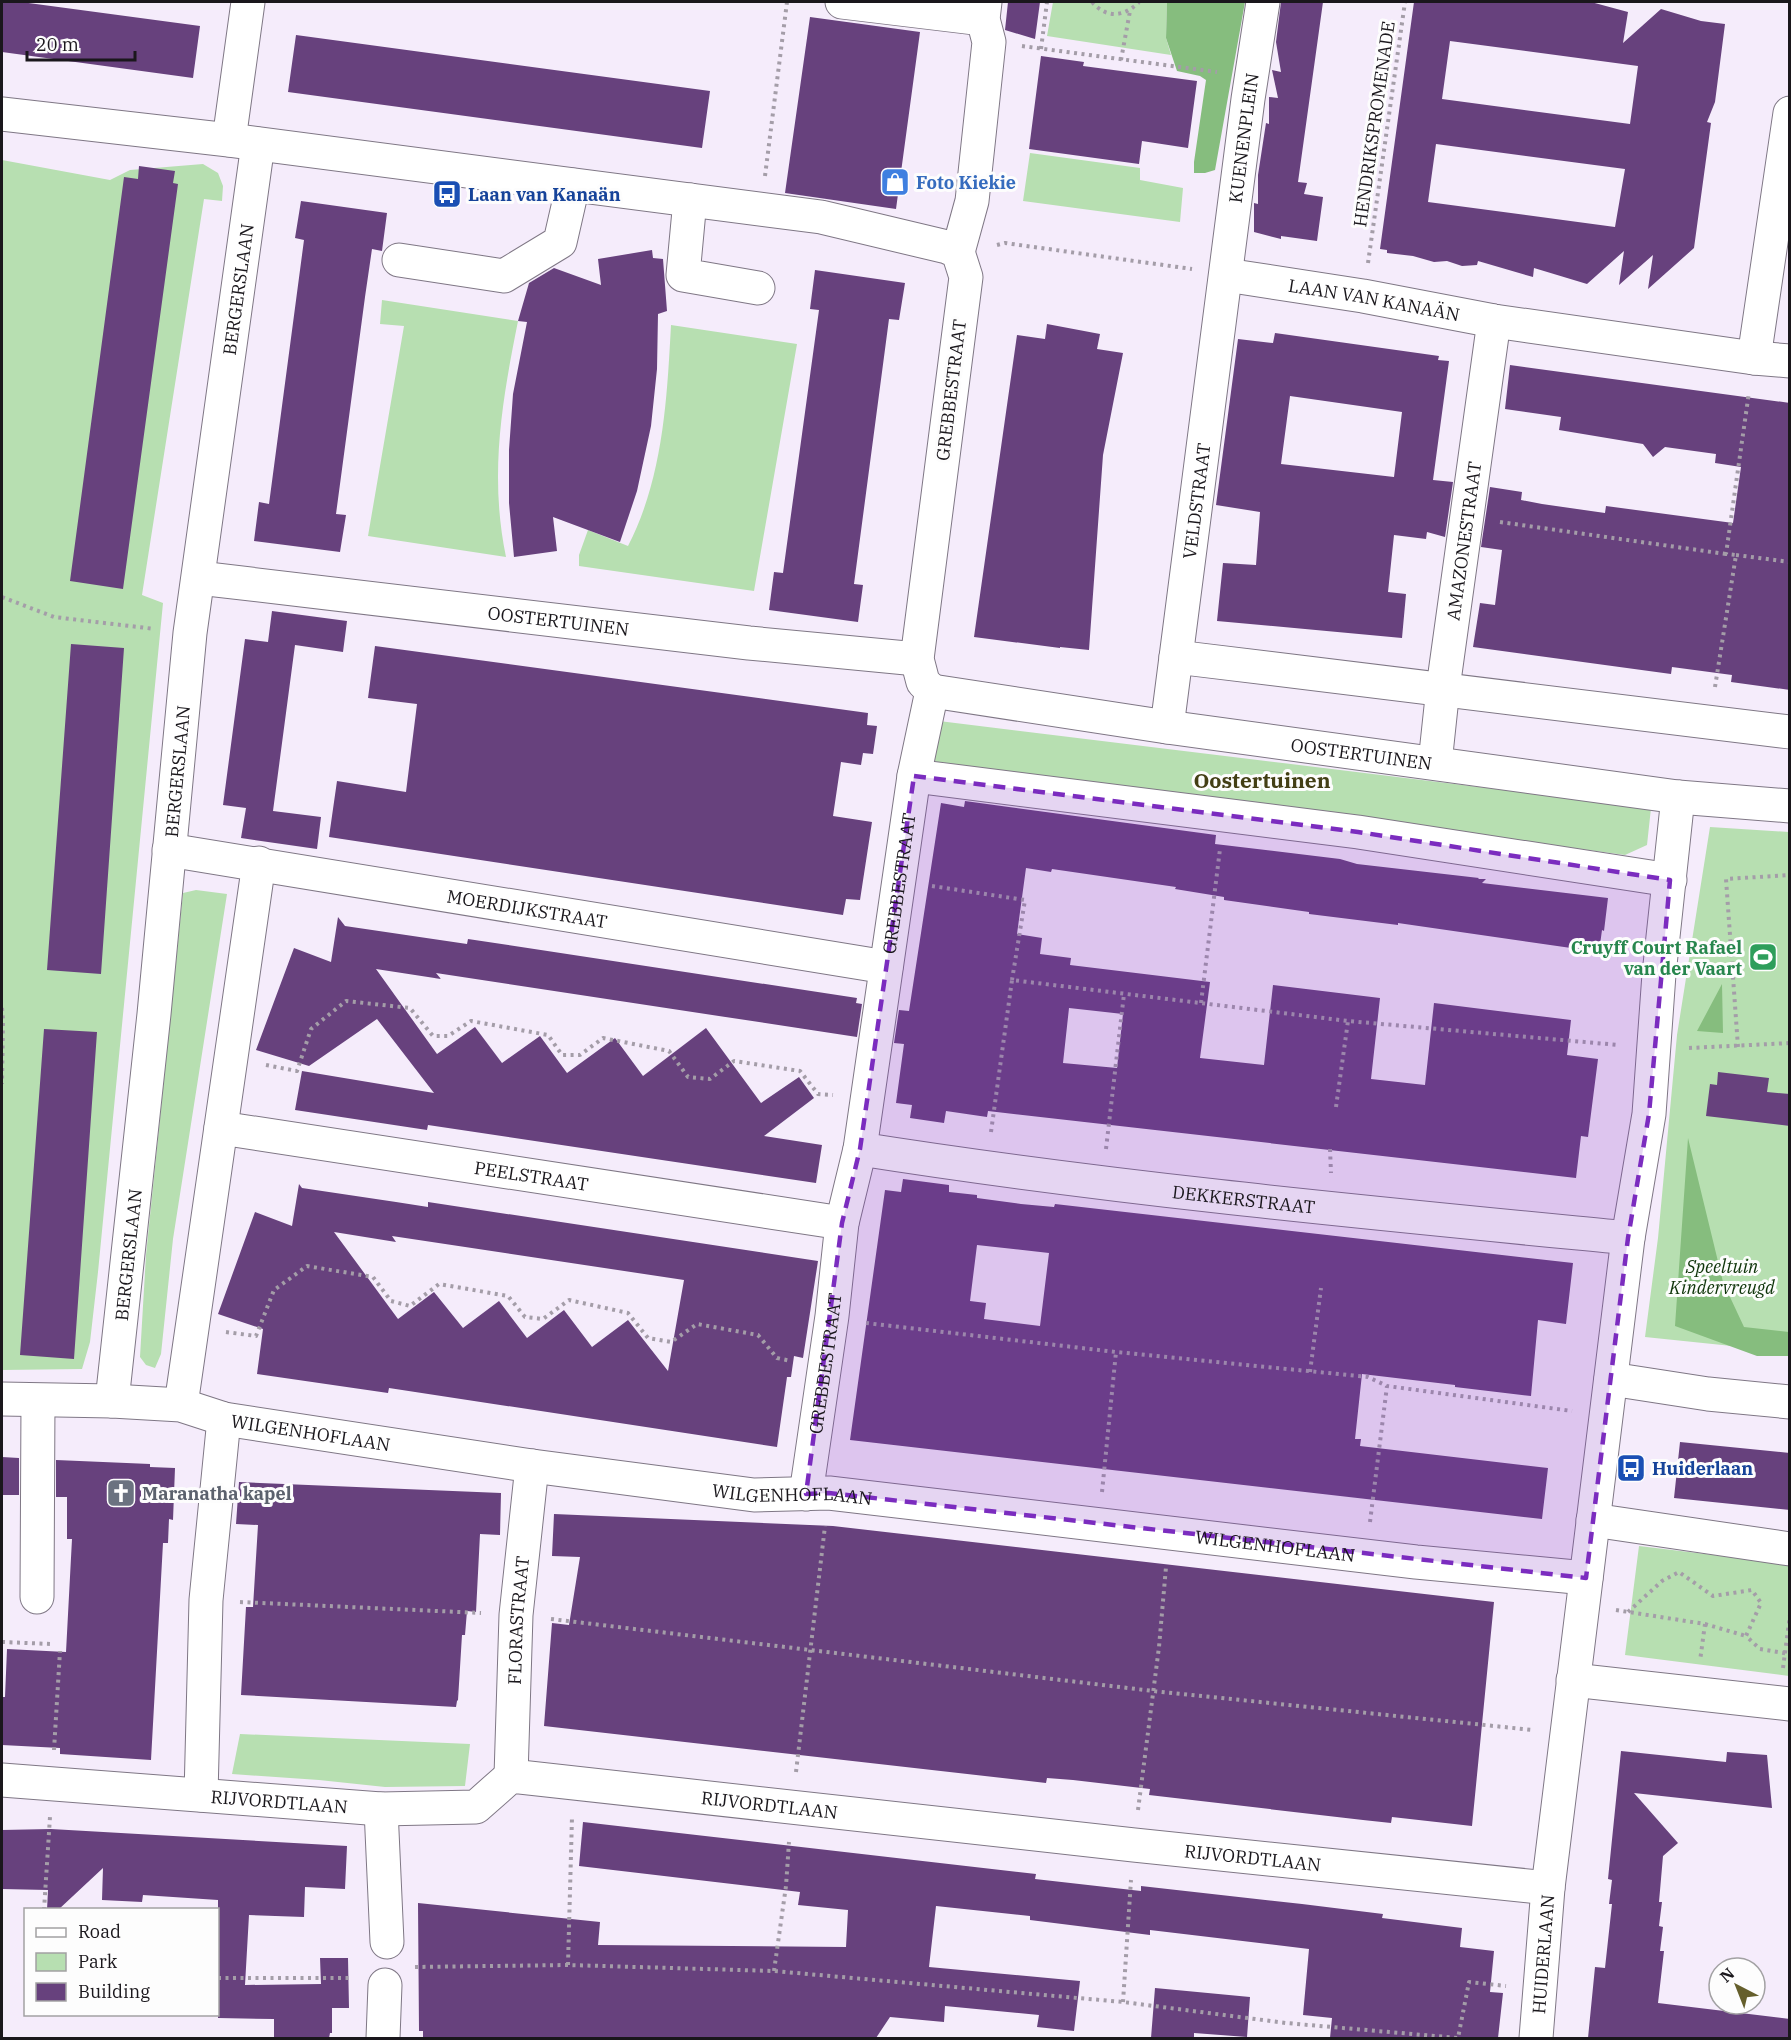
<svg xmlns="http://www.w3.org/2000/svg" width="1791" height="2040" viewBox="0 0 1791 2040" font-family="'IBM Plex Serif',serif">
  <style>
    .green { fill: #b7dfb1 }
    .forest { fill: #86bd7e }
    .building { fill: #67417d; fill-rule: evenodd }
    .lines { fill: none; stroke-linecap: round; stroke-linejoin: round }
    .minor-casing { stroke: #7f7785; stroke-width: 35 }
    .path { stroke: #a49da8; stroke-width: 4; stroke-dasharray: 3 4.5; stroke-linecap: butt }
    .minor { stroke: #fff; stroke-width: 33 }
    .marked { fill: #7b2cbf; fill-opacity: 0.2; stroke: #7b2cbf; stroke-width: 4.5; stroke-dasharray: 12 8; stroke-linejoin: round }
    .labels { text-anchor: middle; dominant-baseline: central; stroke-width: 6; stroke-linejoin: round; paint-order: stroke }
    .street-label { font-size: 18px; fill: #1a171c; stroke: #fdfdfd }
    .shop-label { font-size: 18px; font-weight: bold; fill: #366cbe; stroke: #fdfdfd; text-anchor: start }
    .transit-label { font-size: 18px; font-weight: bold; fill: #164399; stroke: #fdfdfd; text-anchor: start }
    .leisure-label { font-size: 18px; font-weight: bold; fill: #27864d; stroke: #fdfdfd; text-anchor: end }
    .park-label { font-size: 18px; font-style: italic; fill: #0f350a; stroke: #fdfdfd }
    .worship-label { font-size: 18px; font-weight: bold; fill: #5b616d; stroke: #fdfdfd; text-anchor: start }
    .quarter-label { font-size: 21px; font-weight: bold; fill: #433f15; stroke: #fdfdfd }
  </style>
  <rect width="100%" height="100%" fill="#f5ecfb"/>
  <path class="green" d="M1053,2H1167L1166,38L1171,55L1047,36Z
    M1030,153L1140,168V180L1183,188L1180,222L1023,201Z
    M2,160L110,180L130,170L203,164L218,173L223,186L222,201L204,199L142,595L163,603L98,1272L90,1342L82,1369L2,1370Z
    M382,300L518,321C502,401 489,475 506,557L368,536L404,326L380,324Z
    M671,325L797,344L754,591L579,566V555L588,530L628,546C663,478 667,400 671,325Z
    M939,721L1651,808L1647,845L1625,855L931,761Z
    M1710,827L1789,832V1352L1645,1337L1658,1238L1677,1035Z
    M196,890L227,894L173,1239L161,1354L155,1368L146,1365L140,1357L146,1255L183,893Z
    M1639,1546L1789,1564V1676L1625,1655Z
    M240,1734L470,1744L465,1786L385,1787L319,1780L232,1774Z"/>
  <path class="forest" d="M1167,2H1245L1215,170L1205,173H1194V162L1206,80L1200,76L1177,71L1166,38Z
    M1722,984L1723,1033L1697,1031Z
    M1688,1138L1723,1282L1744,1327L1789,1332V1356H1757L1675,1326Z"/>
  <path class="building" d="M2,2H21L200,26L193,78L2,52Z
    M1008,2H1040L1035,39L1005,30Z
    M1281,2H1323L1298,182L1307,183L1304,194L1323,197L1317,241L1281,236V239L1254,232V203L1258,204V175L1266,123L1269,124V97L1278,98L1272,70L1281,72L1276,42Z
    M1414,2H1591L1628,12L1623,43L1661,9L1701,21L1725,24L1715,102L1707,122L1711,123L1694,248L1648,289L1653,255L1619,285L1624,251L1587,284L1534,268L1533,277L1478,261L1477,265L1462,266L1447,261L1434,262L1413,256L1387,253V250L1380,249ZM1450,41L1638,66L1630,124L1442,99ZM1436,144L1625,169L1615,227L1428,202Z
    M810,17L920,32L896,209L785,193Z
    M296,35L710,91L702,148L288,92Z
    M1041,56L1084,62L1083,66L1197,81L1188,148L1142,141L1139,164L1029,149Z
    M139,166L175,171L173,183L178,184L123,589L70,581L124,177L138,179Z
    M301,201L387,213L382,251L372,249L365,297L336,514L346,515L340,552L254,541L259,502L269,504L304,240L295,238Z
    M652,250L653,258L663,259L667,311L658,314L657,369L651,426L637,491L620,542L553,517L557,551L514,557L509,503V450L513,394L527,322L518,321L529,283L554,268L601,285L598,259Z
    M815,270L905,283L899,320L889,319L854,584L863,585L858,622L769,610L774,572L783,573L819,310L810,309Z
    M1047,324L1100,334L1097,349L1123,353L1103,455L1089,650L1060,647V648L974,637L1017,335L1045,339Z
    M1275,333L1439,356L1438,360L1449,361L1433,480L1453,482L1445,537L1427,532L1426,539L1394,535L1388,592L1406,594L1402,638L1217,621L1223,563L1256,565L1260,512L1216,505L1238,339L1273,343ZM1290,396L1402,412L1394,477L1281,464Z
    M1510,365L1790,403V690L1731,682L1732,675L1672,667L1671,674L1473,647L1480,603L1495,605L1502,550L1481,547L1490,487L1522,492L1521,500L1542,504L1605,513L1606,506L1733,523L1741,467L1715,463L1716,454L1665,447L1653,457L1643,444L1559,430L1561,417L1505,409Z
    M272,611L347,621L343,652L295,645L273,811L321,817L317,849L241,838L246,808L223,805L245,639L268,642Z
    M71,644L124,648L101,974L47,970Z
    M375,646L868,713L867,725L877,726L873,754L863,753L861,765L841,762L833,816L872,822L860,900L846,899L843,915L329,837L337,781L406,792L417,704L368,698Z
    M965,801L1216,835L1215,844L1340,859L1357,864L1479,878L1478,879H1486L1482,883L1608,898L1604,931L1602,930L1599,952L1398,923V925L1309,914V912L1224,900V897L1175,889L1176,887L1052,869L1051,872L1026,868L1017,934L1042,938L1040,954L1071,958L1070,965L1210,982L1200,1058L1264,1065L1273,985L1380,998L1371,1079L1425,1085L1434,1003L1571,1020L1567,1055L1598,1059L1588,1137L1581,1136L1576,1178L988,1111L987,1117L946,1111L944,1123L910,1118L912,1105L896,1103L904,1044L894,1043L899,1010L909,1011L941,803L964,807ZM1069,1008L1123,1014L1117,1068L1063,1063Z
    M338,917L345,926L467,944L468,939L857,998L856,1003L862,1004L857,1037L436,973L441,979L376,969L437,1054L475,1027L502,1063L540,1036L567,1073L615,1038L643,1076L706,1028L761,1103L799,1077L814,1098L764,1136L822,1145L816,1183L428,1125L427,1130L295,1110L302,1071L434,1093L377,1019L309,1066L256,1050L294,948L331,962Z
    M44,1029L97,1032L74,1359L20,1355Z
    M1718,1072L1769,1078L1767,1092L1790,1094V1126L1706,1116L1710,1084L1717,1085Z
    M903,1179L949,1185V1192L977,1195V1198L1021,1204L1054,1207L1055,1204L1573,1263L1566,1324L1538,1320L1531,1396L1455,1387V1385L1362,1374L1355,1439H1361L1360,1446L1548,1468L1542,1519L850,1440L885,1190L901,1192ZM977,1245L1049,1253L1040,1326L984,1319L986,1303L970,1301Z
    M299,1184L302,1188L396,1202L428,1207V1202L818,1261L803,1358L794,1356L791,1377H787L777,1447L389,1388L388,1393L257,1374L263,1329L218,1314L255,1212L292,1226ZM334,1232L396,1242L392,1236L684,1280L668,1371L628,1320L592,1347L564,1310L527,1338L499,1301L463,1328L434,1292L398,1319Z
    M1680,1442L1790,1453V1510L1674,1498Z
    M2,1457L19,1458V1495H2Z
    M56,1460L150,1464V1467L175,1468L173,1520L169,1519L168,1543H163L151,1760L60,1754V1748L2,1745V1697H5L7,1649L66,1652L72,1539H67V1497H56Z
    M239,1482L501,1493L500,1535L480,1534L476,1612L467,1611L465,1635H462L458,1700L457,1701L456,1707L241,1695L246,1607H253L258,1525L236,1524Z
    M554,1514L833,1526L1494,1602L1472,1826L1392,1817L1391,1823L1363,1820L1149,1795L1150,1789L1073,1780L1047,1778L1046,1783L544,1726L552,1623L569,1625L580,1557L552,1556Z
    M1621,1751L1726,1762L1727,1752L1767,1755L1772,1808L1634,1793L1678,1843L1663,1856L1659,1902H1662L1659,1926L1663,1927L1660,1951H1664L1658,2003L1790,2019V2038H1588L1595,1967L1605,1968L1612,1904H1609L1612,1880L1608,1879Z
    M583,1822L1036,1874L1035,1879L1141,1891V1886L1302,1904L1383,1914L1382,1918L1462,1928L1460,1947L1494,1951L1490,1992L1503,1993L1498,2038H1330L1332,2018L1303,2015L1309,1949L1150,1930V1935L1030,1920V1916L936,1906L929,1967L1080,1981L1074,2031L1037,2027L1039,2015L945,2006L944,2022L890,2017L876,2038H423V2031H419L418,1903L600,1922L598,1945L846,1947L848,1910L798,1905L800,1892L579,1866Z
    M51,1829L347,1846L345,1889L305,1887L304,1917L249,1915L245,1985L321,1984L320,1958H348L349,2008H332V2033H330L329,2038H274V2019L218,2018V1900L143,1895L142,1902L102,1900L103,1868L58,1910H47L48,1890L2,1889V1830Z
    M1155,1988L1250,1997L1247,2037L1194,2033V2038H1151Z"/>
  <g class="lines">
    <g class="minor-casing">
      <g id="minor">
        <path d="M842,2L983,19"/>
        <path d="M2,114L229,140L821,217L947,247L958,252L966,277L917,659L923,682L932,691"/>
        <path d="M229,140L248,2"/>
        <path d="M690,200L683,275L758,288"/>
        <path d="M958,252L972,201L989,42L983,19L985,2"/>
        <path d="M399,260L504,276L560,242L573,185"/>
        <path id="s1" d="M1226,275L1363,296L1494,321L1754,358L1790,361"/>
        <path d="M1754,358L1790,113"/>
        <path id="s2" d="M199,578L749,643L917,659"/>
        <path d="M1176,657L1790,732"/>
        <path id="s3" d="M932,691L1167,727L1678,797L1790,806"/>
        <path id="s4" d="M1167,727L1248,99L1263,2"/>
        <path id="s5" d="M1435,763L1443,688L1494,321"/>
        <path d="M914,776L1358,832L1670,880"/>
        <path id="s6" d="M169,850L886,967"/>
        <path id="s7" d="M221,1128L842,1223"/>
        <path id="s8" d="M860,1149C1114,1189 1372,1213 1628,1238"/>
        <path d="M1611,1379L1708,1394L1790,1402"/>
        <path id="s9" d="M2,1399L112,1401L181,1405L224,1419L532,1466L754,1495L829,1493L1416,1562L1586,1578"/>
        <path id="s10" d="M112,1401L154,1014L190,633L258,144"/>
        <path d="M181,1405L259,863"/>
        <path id="s11" d="M806,1494L832,1316L842,1223L860,1149L914,776L932,691"/>
        <path d="M1593,1520L1790,1549"/>
        <path d="M37,1597L38,1401"/>
        <path d="M1573,1680L1790,1704"/>
        <path id="s12" d="M511,1776L516,1615L532,1466"/>
        <path id="s13" d="M2,1780L381,1809L476,1807L511,1776L1134,1845L1548,1888"/>
        <path d="M201,1795L206,1600L224,1419"/>
        <path d="M381,1809L387,1942"/>
        <path d="M383,2038L385,1985"/>
        <path id="s14" d="M1536,2038L1548,1888L1628,1238L1649,1114L1659,974L1678,797"/>
      </g>
    </g>
    <path class="path" d="M1092,2C1107,19 1124,17 1139,2
      M1789,2H1790
      M1022,46L1217,72
      M1041,49L1047,2
      M1121,60L1130,11
      M765,176L787,2
      M997,245L1005,243L1192,269
      M1368,263L1405,2
      M1500,522L1726,554
      M1736,555L1790,562
      M2,597L54,617L155,629
      M1715,687L1736,555L1726,554L1749,392
      M932,886L1025,900L1012,980
      M1201,1003L1220,849
      M2,1008L3,1020L2,1084
      M1738,1047L1726,879L1790,875
      M1689,1048L1790,1043
      M266,1065L297,1071L311,1029L346,1001L410,1008L433,1036H448L471,1021L548,1035L562,1055H580L603,1038L669,1051L688,1077L710,1079L734,1061L800,1071L818,1094L833,1095
      M1336,1107L1348,1021
      M991,1132L1012,980L1348,1021L1618,1045
      M1106,1149L1124,994
      M1330,1149L1331,1173
      M866,1323L1116,1352L1368,1377L1387,1386L1572,1411
      M226,1332L256,1336L274,1290L307,1266L373,1277L391,1301L410,1306L439,1284L508,1296L525,1317L543,1319L569,1300L628,1313L648,1338L671,1342L697,1324L758,1335L777,1358L791,1361
      M1310,1372L1321,1288
      M1102,1492L1116,1352
      M1370,1522L1387,1386
      M240,1602L481,1613
      M1616,1610L1705,1624L1700,1661
      M1628,1612L1662,1581L1679,1572L1713,1596L1752,1590L1761,1603L1746,1636L1760,1649L1790,1654
      M551,1619L1153,1691L1533,1730
      M1705,1624L1746,1636
      M2,1642L51,1644
      M1783,1668L1790,1615
      M54,1750L60,1651
      M796,1772L825,1526
      M1138,1810L1159,1647L1166,1567
      M44,1910L50,1817
      M568,1965L572,1817
      M415,1967L568,1965L774,1971L1123,2002L1286,2023L1458,2038L1469,1982L1506,1986
      M774,1971L786,1886L789,1842
      M218,1978H352
      M1123,2002L1131,1880"/>
    <use href="#minor" class="minor"/>
  </g>
  <path class="marked" d="M914,776L1358,832L1670,880L1649,1114L1628,1238L1586,1578L829,1493L806,1494L842,1223L860,1149Z"/>
  <defs>
    <g id="shop-square" transform="scale(1.5)"><rect x="-9" y="-9" width="18" height="18" rx="4" fill="#3f7fe0" stroke="#fdfdfd"/><path d="M-5-2.5h2.3a2.7 3.5 0 0 1 5.4 0H5L5.5 6h-11ZM-1.5-2.5h3a1.5 2.3 0 0 0-3 0Z" fill="#fff"/></g>
    <g id="bus-square" transform="scale(1.5)"><rect x="-9" y="-9" width="18" height="18" rx="4" fill="#1a4fb4" stroke="#fdfdfd"/><path d="M-5-6H5V4H4V6H2V4H-2V6H-4V4H-5ZM-3.5-4V0h7V-4ZM-3.5 1.2v1.5H-2V1.2ZM2 1.2v1.5H3.5V1.2Z" fill="#fff"/></g>
    <g id="stadium-square" transform="scale(1.5)"><rect x="-9" y="-9" width="18" height="18" rx="4" fill="#2e9e5b" stroke="#fdfdfd"/><path d="M0-5a6.5 5 0 1 0 0 10a6.5 5 0 1 0 0-10ZM-3.5-1.8h7v3.6h-7Z" fill="#fff"/></g>
    <g id="church-square" transform="scale(1.5)"><rect x="-9" y="-9" width="18" height="18" rx="4" fill="#6b7280" stroke="#fdfdfd"/><path d="M-1.2-6h2.4v3.5h3.3v2.4h-3.3V6h-2.4V-.1h-3.3v-2.4h3.3Z" fill="#fff"/></g>
  </defs>
  <g fill-rule="evenodd">
    <use href="#shop-square" x="895" y="182"/>
    <use href="#bus-square" x="447" y="194"/>
    <use href="#stadium-square" x="1763" y="957"/>
    <use href="#bus-square" x="1631" y="1468"/>
    <use href="#church-square" x="121" y="1493"/>
  </g>
  <g class="labels">
    <g class="street-label">
      <text transform="translate(1374 124) rotate(-82)">HENDRIKSPROMENADE</text>
      <text stroke="none"><textPath href="#s4" startOffset="594">KUENENPLEIN</textPath></text>
      <text stroke="none"><textPath href="#s10" startOffset="1119">BERGERSLAAN</textPath></text>
      <text stroke="none"><textPath href="#s1" startOffset="150">LAAN VAN KANAÄN</textPath></text>
      <text transform="translate(951 390) rotate(-83)">GREBBESTRAAT</text>
      <text stroke="none"><textPath href="#s4" startOffset="228">VELDSTRAAT</textPath></text>
      <text stroke="none"><textPath href="#s5" startOffset="224">AMAZONESTRAAT</textPath></text>
      <text stroke="none"><textPath href="#s2" startOffset="362">OOSTERTUINEN</textPath></text>
      <text stroke="none"><textPath href="#s3" startOffset="434">OOSTERTUINEN</textPath></text>
      <text stroke="none"><textPath href="#s10" startOffset="633">BERGERSLAAN</textPath></text>
      <text stroke="none"><textPath href="#s11" startOffset="618">GREBBESTRAAT</textPath></text>
      <text stroke="none"><textPath href="#s6" startOffset="363">MOERDIJKSTRAAT</textPath></text>
      <text stroke="none"><textPath href="#s7" startOffset="314">PEELSTRAAT</textPath></text>
      <text stroke="none"><textPath href="#s8" startOffset="387">DEKKERSTRAAT</textPath></text>
      <text stroke="none"><textPath href="#s10" startOffset="147">BERGERSLAAN</textPath></text>
      <text stroke="none"><textPath href="#s11" startOffset="132">GREBBESTRAAT</textPath></text>
      <text stroke="none"><textPath href="#s9" startOffset="312">WILGENHOFLAAN</textPath></text>
      <text stroke="none"><textPath href="#s9" startOffset="798">WILGENHOFLAAN</textPath></text>
      <text stroke="none"><textPath href="#s9" startOffset="1284">WILGENHOFLAAN</textPath></text>
      <text stroke="none"><textPath href="#s12" startOffset="156">FLORASTRAAT</textPath></text>
      <text stroke="none"><textPath href="#s13" startOffset="278">RIJVORDTLAAN</textPath></text>
      <text stroke="none"><textPath href="#s13" startOffset="782">RIJVORDTLAAN</textPath></text>
      <text stroke="none"><textPath href="#s13" startOffset="1268">RIJVORDTLAAN</textPath></text>
      <text stroke="none"><textPath href="#s14" startOffset="84">HUIDERLAAN</textPath></text>
    </g>
    <g class="shop-label">
      <text x="916" y="182">Foto Kiekie</text>
    </g>
    <g class="transit-label">
      <text x="468" y="194">Laan van Kanaän</text>
      <text x="1652" y="1468">Huiderlaan</text>
    </g>
    <g class="leisure-label">
      <text x="1742" y="947">Cruyff Court Rafael<tspan x="1742" dy="21">van der Vaart</tspan></text>
    </g>
    <g class="park-label">
      <text x="1722" y="1266">Speeltuin<tspan x="1722" dy="21">Kindervreugd</tspan></text>
    </g>
    <g class="worship-label">
      <text x="142" y="1493">Maranatha kapel</text>
    </g>
    <g class="quarter-label">
      <text x="1262" y="780">Oostertuinen</text>
    </g>
  </g>
  <rect width="1791" height="2040" fill="none" stroke="#1a171c" stroke-width="6"/>
  <rect x="24" y="1908" width="195" height="108" fill="#fdfdfd" stroke="#a2a1a3" stroke-width="1.5"/>
  <rect x="36" y="1928" width="30" height="9" fill="#ffffff" stroke="#a2a1a3" stroke-width="1.5"/>
  <text x="78" y="1938" font-size="18" fill="#1a171c">Road</text>
  <rect x="36" y="1953" width="30" height="18" fill="#b7dfb1" stroke="#a2a1a3" stroke-width="1.5"/>
  <text x="78" y="1968" font-size="18" fill="#1a171c">Park</text>
  <rect x="36" y="1983" width="30" height="18" fill="#67417d" stroke="#a2a1a3" stroke-width="1.5"/>
  <text x="78" y="1998" font-size="18" fill="#1a171c">Building</text>
  <g transform="translate(1737 1986) rotate(318)"><circle r="28" fill="#fdfdfd" stroke="#a2a1a3" stroke-width="1.5"/>
  <path d="M0-4.5L10 22L0 15L-10 22Z" fill="#655f2c"/>
  <text y="-9" font-size="16" font-weight="bold" text-anchor="middle" fill="#1a171c">N</text>
  </g>
  <path d="M27 51v9h108v-9" fill="none" stroke="#1a171c" stroke-width="3"/>
  <text x="36" y="51" font-size="18" fill="#1a171c" stroke="#fdfdfd" stroke-width="4.5" paint-order="stroke">20 m</text>
</svg>
